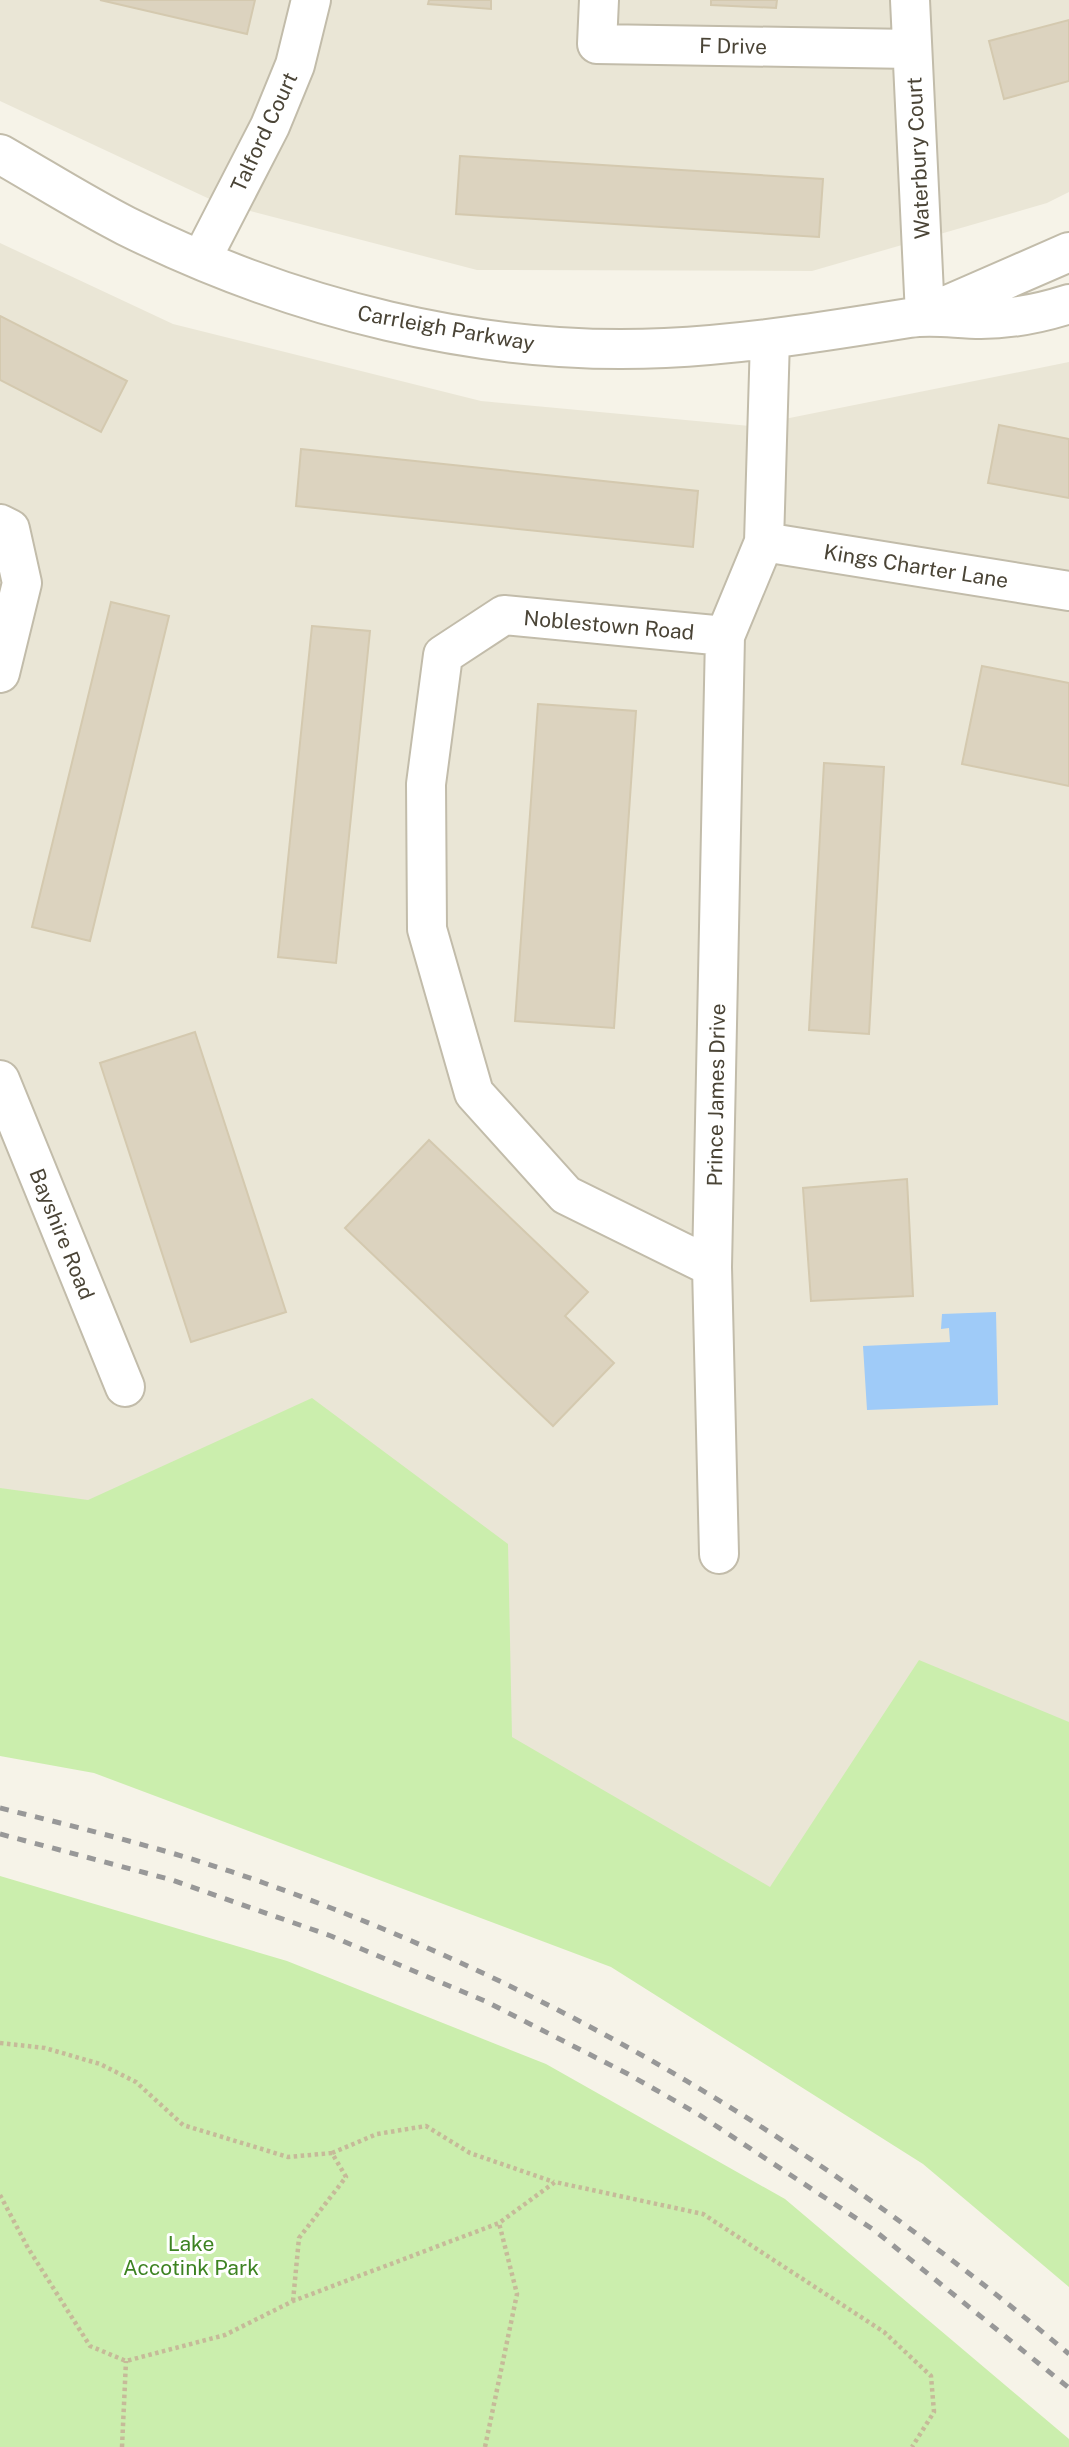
<svg xmlns="http://www.w3.org/2000/svg" width="1069" height="2447" viewBox="0 0 1069 2447" font-family="'Public Sans',sans-serif">
  <style>
    .residential { fill: #eae6d6 }
    .green { fill: #cbeead }
    .water { fill: #9fcbf8 }
    .building { fill: #dcd3bf; stroke: #d4c9af; stroke-width: 2 }
    .lines { fill: none; stroke-linecap: round; stroke-linejoin: round }
    .minor-casing { stroke: #c2bcaa; stroke-width: 42 }
    .path { stroke: #c6ba99; stroke-width: 4.5; stroke-dasharray: 3.5 3.5; stroke-linecap: butt }
    .minor { stroke: #fff; stroke-width: 38 }
    .rail { stroke: #989898; stroke-width: 5; stroke-dasharray: 9 9; stroke-linecap: butt }
    .labels { text-anchor: middle; dominant-baseline: central; stroke-width: 6; stroke-linejoin: round; paint-order: stroke }
    .street-label { font-size: 21px; fill: #4a4436; stroke: #fff }
    .park-label { font-size: 21px; fill: #3d8322; stroke: #fff }
  </style>
  <rect width="100%" height="100%" fill="#f6f3e8"/>
  <path class="residential" d="M0,0H1069V192L1047,203L812,271L477,270L216,202L0,101Z
    M0,243L173,324L481,401L750,426L1069,362V2149L400,1772L0,1746Z"/>
  <path class="green" d="M312,1398L508,1544L512,1737L770,1887L919,1660L1069,1722V2287L923,2164L611,1967L94,1773L0,1756V1488L88,1500Z
    M0,1876L287,1961L546,2064L785,2199L1069,2439V2447H0Z"/>
  <path class="water" d="M996,1312L998,1405L867,1410L863,1346L950,1342L949,1328L941,1329L942,1314Z"/>
  <path class="building" d="M100,0H255L247,34Z
    M429,0H491V9L428,4Z
    M711,0H777L776,8L711,5Z
    M1069,20V81L1004,99L989,41Z
    M460,156L823,179L819,237L456,214Z
    M0,316L127,381L101,432L0,380Z
    M999,425L1069,439V498L988,483Z
    M301,449L698,491L693,547L296,506Z
    M111,602L169,616L90,941L32,927Z
    M312,626L370,631L336,963L278,957Z
    M982,666L1069,683V786L962,764Z
    M538,704L636,711L614,1028L515,1021Z
    M824,763L884,767L869,1034L809,1030Z
    M195,1032L286,1312L191,1342L100,1063Z
    M429,1140L588,1292L565,1316L614,1363L553,1426L345,1228Z
    M907,1179L913,1296L811,1301L803,1188Z"/>
  <g class="lines">
    <g class="minor-casing">
      <path id="minor" d="M599,0L597,44L912,49
        M910,0L925,315
        M0,154C42,178 83,204 126,226C291,308 481,357 665,348C747,344 828,331 909,318C933,314 957,319 981,319C1011,319 1041,313 1069,304
        M202,258L270,126L295,65L311,0
        M927,314L1069,252
        M0,524L10,529L22,583L0,673
        M764,542L1069,591
        M0,1080L125,1387
        M712,1267L566,1195L474,1093L427,929L426,784L443,655L504,615L725,636
        M719,1554L712,1267L725,636L764,542L770,339"/>
    </g>
    <path class="path" d="M0,2043L45,2048L100,2064L136,2082L183,2125L288,2157L332,2153L346,2177L299,2238L293,2301
      M332,2153L377,2134L426,2126L470,2153L554,2182
      M0,2195L28,2248L90,2346L126,2361L225,2335L293,2301L499,2223L555,2182L703,2214L884,2332L931,2376L934,2412L912,2447
      M122,2447L126,2361
      M485,2447L517,2294L499,2223"/>
    <use href="#minor" class="minor"/>
    <path class="rail" d="M0,1808C89,1830 178,1852 264,1883C565,1990 825,2149 1069,2354
      M0,1834L172,1880L331,1936L485,2001L628,2074L698,2114L874,2230L1069,2388"/>
  </g>
  <g class="labels">
    <g class="street-label">
      <text transform="translate(733 46) rotate(1)">F Drive</text>
      <text transform="translate(264 132) rotate(-65)">Talford Court</text>
      <text transform="translate(918 158) rotate(-93)">Waterbury Court</text>
      <text transform="translate(446 328) rotate(10)">Carrleigh Parkway</text>
      <text transform="translate(916 566) rotate(9)">Kings Charter Lane</text>
      <text transform="translate(609 625) rotate(5)">Noblestown Road</text>
      <text transform="translate(716 1095) rotate(-89)">Prince James Drive</text>
      <text transform="translate(62 1234) rotate(68)">Bayshire Road</text>
    </g>
    <g class="park-label">
      <text x="191" y="2243">Lake<tspan x="191" dy="24">Accotink Park</tspan></text>
    </g>
  </g>
</svg>
